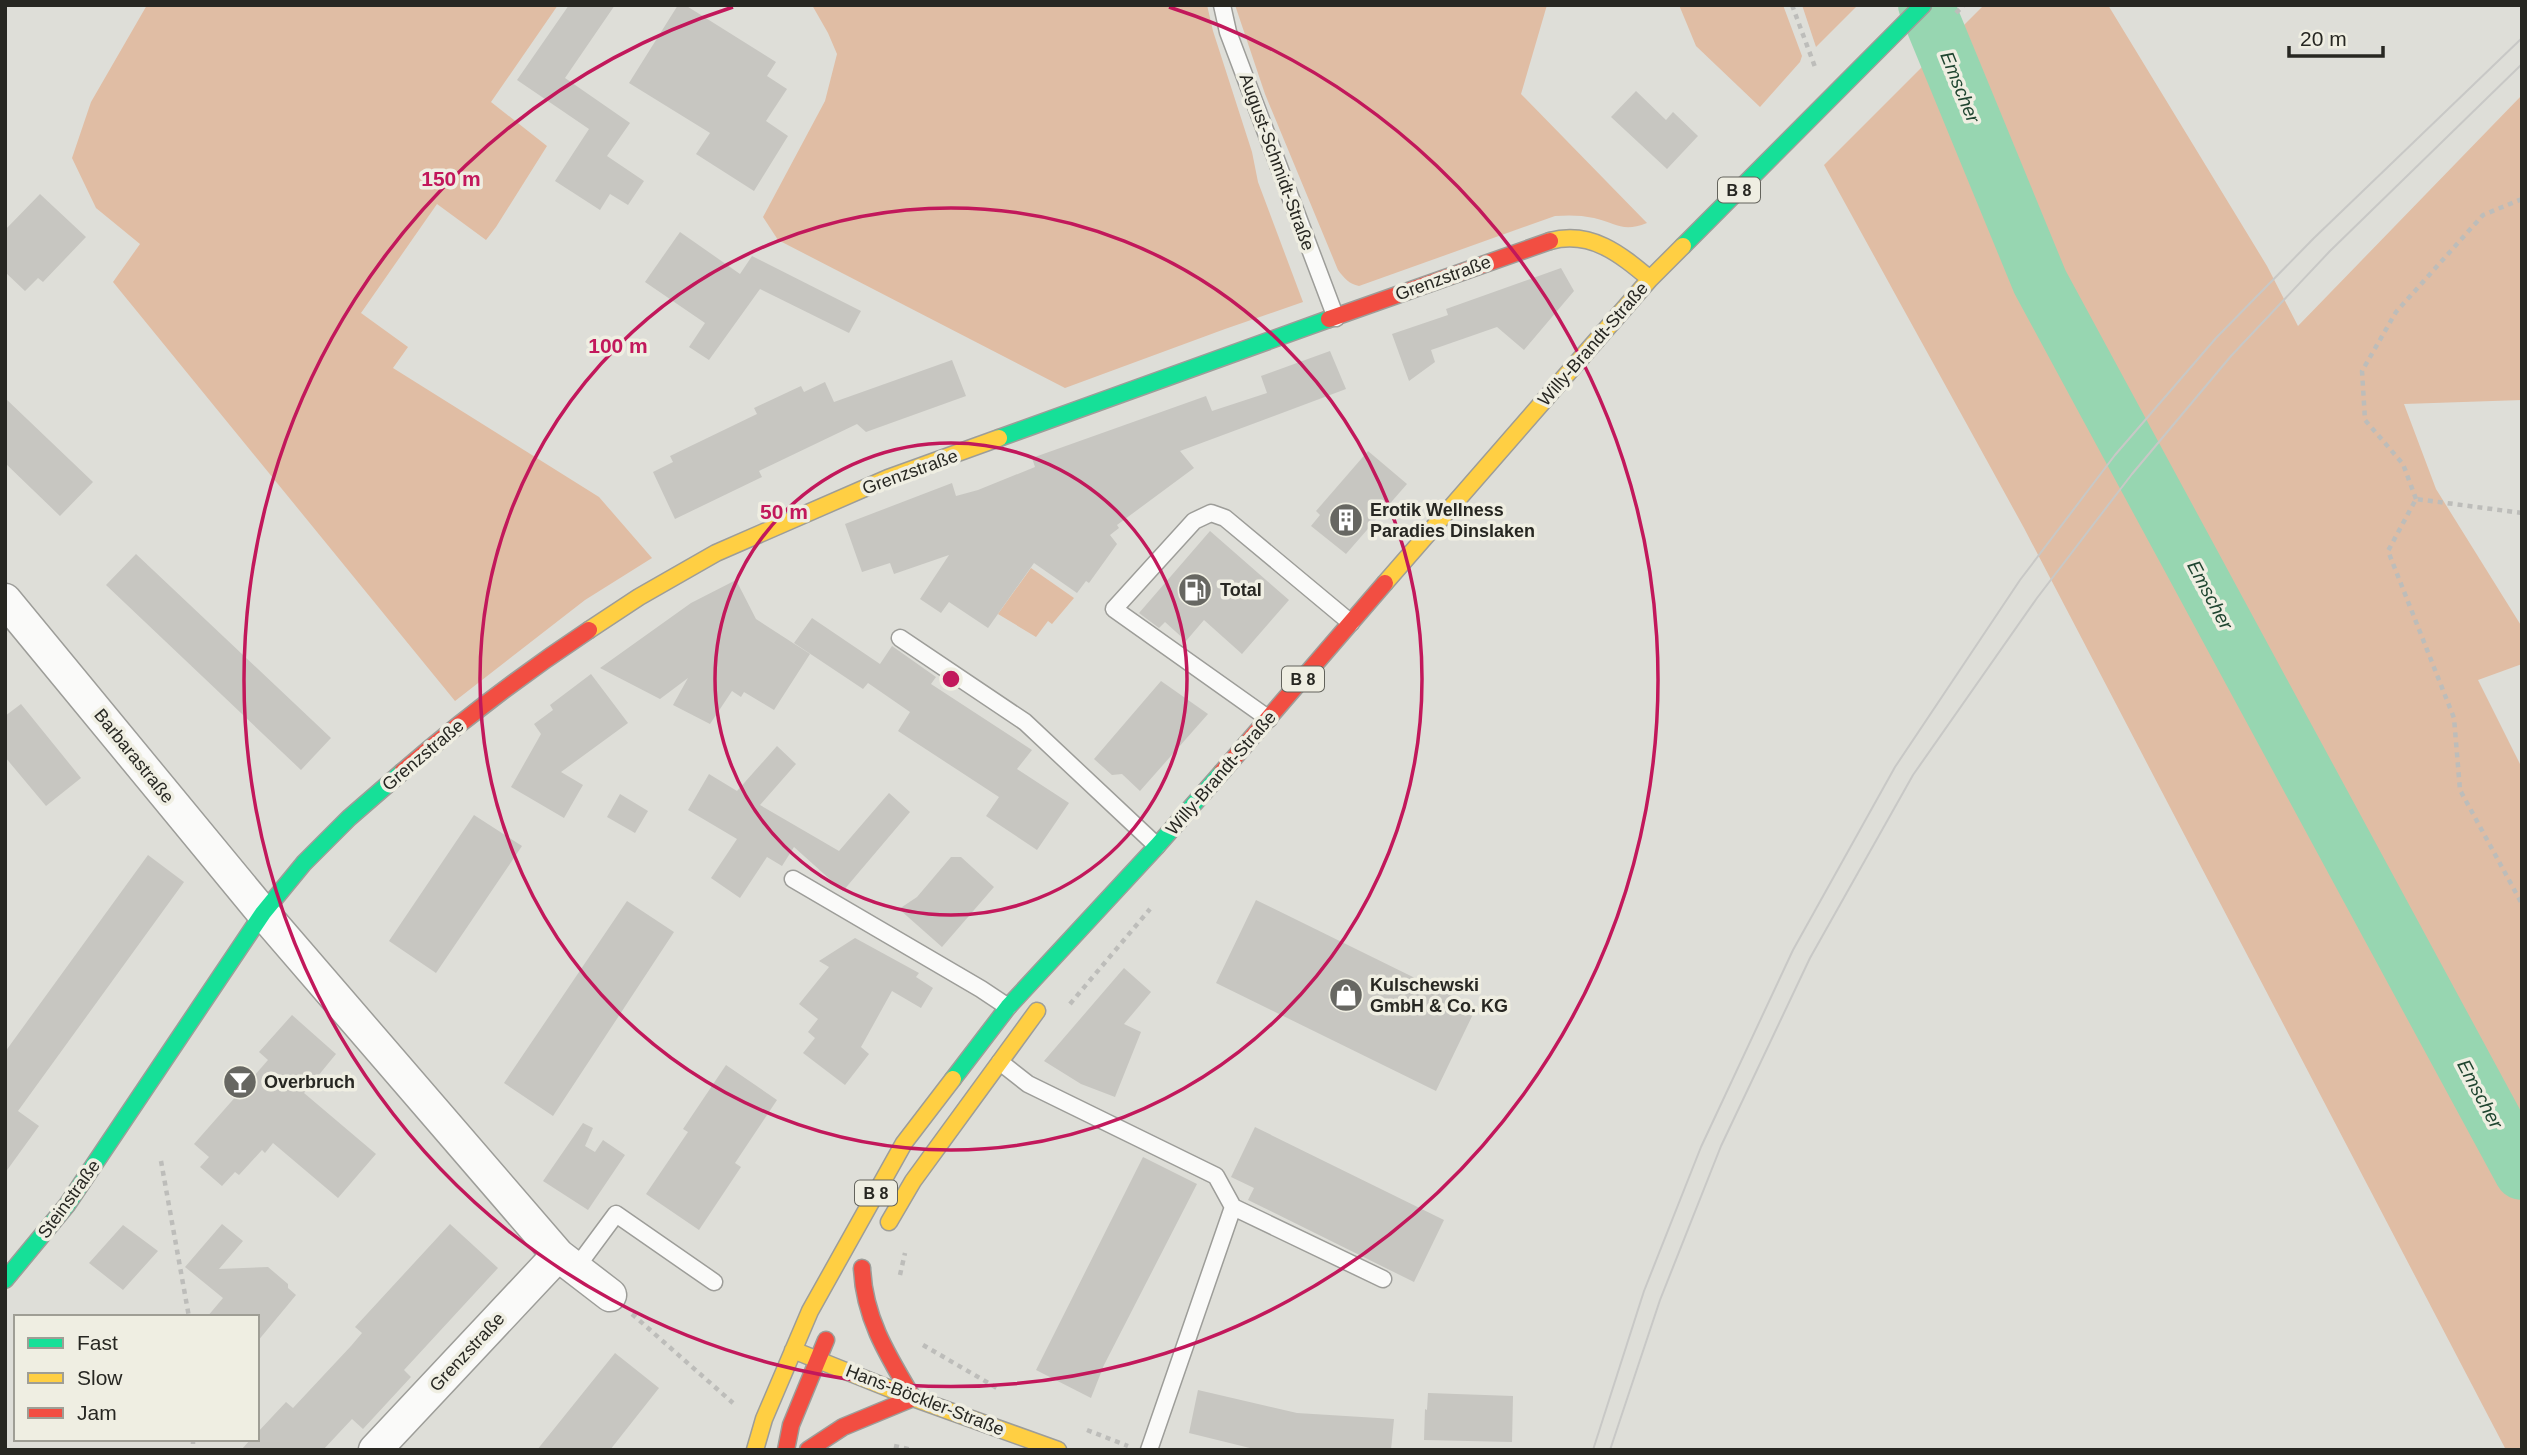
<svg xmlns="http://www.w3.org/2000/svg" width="2527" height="1455" viewBox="0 0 2527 1455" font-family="Helvetica,sans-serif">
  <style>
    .green { fill: #e0bda4 }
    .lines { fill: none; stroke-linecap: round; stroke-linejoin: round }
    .river { stroke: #97d6b1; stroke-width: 56 }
    .building { fill: #c7c6c1 }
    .lane-casing { stroke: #9d9d99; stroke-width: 19 }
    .street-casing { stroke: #9d9d99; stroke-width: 35 }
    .fast-casing { stroke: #9d9d99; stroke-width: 19 }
    .slow-casing { stroke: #9d9d99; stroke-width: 19 }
    .jam-casing { stroke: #9d9d99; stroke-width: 19 }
    .path { stroke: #bdbdba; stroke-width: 4.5; stroke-dasharray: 5 5; stroke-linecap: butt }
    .lane { stroke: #fafaf9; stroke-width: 16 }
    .street { stroke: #fafaf9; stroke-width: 32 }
    .fast { stroke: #16e098; stroke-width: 16 }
    .slow { stroke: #ffcf43; stroke-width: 16 }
    .jam { stroke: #f24e42; stroke-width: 16 }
    .tram { stroke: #c8c8c6; stroke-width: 2 }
    .ring { fill: none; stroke: #c2185b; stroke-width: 3.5 }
    .labels { text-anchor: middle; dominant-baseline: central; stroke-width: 7; stroke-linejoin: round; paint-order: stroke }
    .shield { fill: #efeee2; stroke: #63635c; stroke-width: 2 }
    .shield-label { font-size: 16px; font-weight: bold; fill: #272722 }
    .street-label { font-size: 18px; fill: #272722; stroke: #efeee2 }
    .poi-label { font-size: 18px; font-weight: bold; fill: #272722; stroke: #efeee2; text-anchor: start }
    .water-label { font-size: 19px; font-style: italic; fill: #1f4530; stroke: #efeee2 }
    .centre { fill: #c2185b; stroke: #efeee2; stroke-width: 3.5 }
    .ring-label { font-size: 21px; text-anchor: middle; font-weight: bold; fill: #c2185b; stroke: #efeee2; stroke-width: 7; stroke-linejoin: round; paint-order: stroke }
  </style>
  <rect width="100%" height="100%" fill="#deded8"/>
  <path class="green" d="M147,5H558L491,102L547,146L496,227L486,240L437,204L361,313L408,347L393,368L599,497L652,558L585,600L455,701L113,282L140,244L96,208L72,158L91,102Z
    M812,5H1207L1213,31L1252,152L1258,182L1303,302L1225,329L1065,388L778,240L763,217L825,101L837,54L828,33Z
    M1235,5H1547L1521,94L1647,223C1622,233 1617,223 1594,218C1581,215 1568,215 1555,216L1359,286C1349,284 1344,278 1338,270L1265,94Z
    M1679,5H1783L1802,56L1800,62L1760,107L1696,46Z
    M1802,5H1858L1816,47Z
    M1984,5H2108L2267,266L2298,326L2522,95V400L2404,404L2436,489L2522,627V664L2478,680L2522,768V1450H2506L2024,528L1824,165Z
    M1031,568L1074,598L1052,624L1048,621L1036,637L998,614Z"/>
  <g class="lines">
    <path class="river" d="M1926,5L2040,282L2522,1172"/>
  </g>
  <path class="building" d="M569,5H615L565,78L630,123L607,156L644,181L628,205L610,194L600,210L555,181L589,129L517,80Z
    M678,5H685L776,62L767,76L787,89L766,121L788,136L754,191L696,154L710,133L629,83Z
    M1636,91L1666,120L1673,112L1698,136L1667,169L1611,117Z
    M40,194L86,237L43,282L38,278L25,291L5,272V230Z
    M680,232L740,274L752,256L861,311L849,333L760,289L709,360L689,347L705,323L645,282Z
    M1561,268L1574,291L1524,350L1497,327L1431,350L1435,362L1409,381L1392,334L1448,315L1446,309Z
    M1330,351L1346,389L1180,451L1194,468L1117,525L1119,528L1110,535L1117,544L1089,583L1086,581L1077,593L1034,563L988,628L949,602L941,613L920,599L949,555L894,574L890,563L862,572L845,524L952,483L956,496L978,490L1035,467L1032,458L1206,396L1212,411L1267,393L1261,376Z
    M952,360L966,396L866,432L857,424L759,471L762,477L675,519L653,472L673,462L670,456L757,414L754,408L801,386L804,392L825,382L834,402Z
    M5,398L93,482L60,516L5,463Z
    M1368,451L1407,484L1346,554L1311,526L1320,515L1316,511Z
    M1210,531L1289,600L1242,654L1204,620L1186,641L1165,622L1159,628L1139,613Z
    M136,554L331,738L301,770L106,585Z
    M736,580L756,619L810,654L774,710L744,692L741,697L732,691L710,724L673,705L688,678L660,699L600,668L691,603Z
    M812,618L880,664L892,646L936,677L931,684L1032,750L1017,769L1069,803L1037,850L986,816L999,797L898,731L910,712L868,683L863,689L794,643Z
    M591,674L628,723L561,772L583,785L564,818L511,787L541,734L534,724L553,710L550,705Z
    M1161,681L1208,714L1140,791L1122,774L1112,775L1094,759Z
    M21,704L81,778L46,806L5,757V716Z
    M777,746L796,764L760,805L839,851L889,793L910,812L843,891L794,847L782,866L767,857L740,898L711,878L737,839L688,810L709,774L737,791Z
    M620,794L648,811L635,833L607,817Z
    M474,815L522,846L436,973L389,941Z
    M148,855L184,882L18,1111L39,1126L5,1173V1052Z
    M951,857H961L994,887L942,947L899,909L917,897Z
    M1256,900L1476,1008L1436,1091L1216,983Z
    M627,901L674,932L553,1116L504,1083Z
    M855,938L919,973L916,977L933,988L921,1008L892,991L861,1047L869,1054L845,1085L803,1053L815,1038L808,1032L818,1019L799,1004L829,967L819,961Z
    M1124,968L1151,992L1124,1024L1141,1032L1115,1097L1081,1084L1044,1061Z
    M292,1015L336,1054L304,1093L376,1154L338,1198L273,1143L265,1153L262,1150L239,1175L235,1172L222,1186L200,1167L209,1157L194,1144L268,1060L259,1052Z
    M726,1065L777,1100L735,1163L741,1167L699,1230L646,1194L688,1132L683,1129Z
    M583,1123L593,1128L585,1146L595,1152L603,1140L625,1155L588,1210L543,1181Z
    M1255,1127L1444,1220L1414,1282L1248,1200L1254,1188L1231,1177Z
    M1143,1157L1197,1184L1104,1365L1091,1398L1036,1370Z
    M222,1224L243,1241L219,1269L268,1267L288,1284V1288L296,1295L257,1342V1317H207L223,1298L185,1267Z
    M450,1224L498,1268L404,1370L411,1377L363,1429L352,1419L323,1450H241L251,1439H257V1433L286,1402L293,1408L351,1346L362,1333L355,1327Z
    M123,1225L158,1251L123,1290L89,1263Z
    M615,1353L659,1388L610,1450H537Z
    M1198,1390L1297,1413L1394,1419L1391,1450H1258L1189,1433Z
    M1428,1393L1513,1396L1512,1442L1424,1440L1425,1409L1427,1410Z"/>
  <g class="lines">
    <g class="lane-casing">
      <path id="lane" d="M1222,5L1228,32L1336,318
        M900,638L1025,722L1157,846
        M1269,719L1114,609L1194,521L1211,513L1225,518L1351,623
        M793,879L981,989L1008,1007
        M1000,1062L1028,1084L1216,1176L1233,1207L1383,1279
        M576,1268L616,1214L714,1282
        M1149,1450L1233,1207"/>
    </g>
    <g class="street-casing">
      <path id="street" d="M5,600L263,913L558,1255L610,1295
        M375,1450L558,1255"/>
    </g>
    <g class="fast-casing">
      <path id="fast" d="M1683,246L1923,5
        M999,438L1329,319
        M953,1079L1008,1007L1157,846L1222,772
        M5,1280L67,1205L263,913L304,863L349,818L402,772"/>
    </g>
    <g class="slow-casing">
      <path id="slow" d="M1550,241C1591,230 1620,254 1650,279
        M1385,583L1650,279L1683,246
        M589,630L639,597L716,553L888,478L999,438
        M889,1222L913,1181L1037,1011
        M793,1350L913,1398L1058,1450
        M755,1450L764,1419L810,1311L904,1143L953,1079"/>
    </g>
    <g class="jam-casing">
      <path id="jam" d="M1329,319L1550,241
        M402,772C461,721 524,673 589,630
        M1222,772L1385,583
        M786,1450L791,1425L826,1340
        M808,1450L843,1427L913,1398C888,1356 864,1318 862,1268"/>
    </g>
    <path class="path" d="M1792,5L1815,67
      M1956,13L1964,5
      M2416,499L2403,464L2365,420L2362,371L2396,312L2483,215L2522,199
      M2522,513L2416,499L2388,551L2454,718L2460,790L2522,904
      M1070,1004L1150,909
      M161,1161L189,1317
      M900,1275L905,1253
      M632,1314L733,1403
      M923,1345L997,1388
      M1087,1430L1128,1446
      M193,1439V1450
      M894,1446L913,1450"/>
    <use href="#lane" class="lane"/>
    <use href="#street" class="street"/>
    <use href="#fast" class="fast"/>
    <use href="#slow" class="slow"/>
    <use href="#jam" class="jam"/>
    <path class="tram" d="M1593,1450L1644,1291L1701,1147L1793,950L1895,767L2020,580L2115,455L2216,338L2314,238L2522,38
      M1610,1450L1660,1300L1721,1146L1810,958L1913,775L2037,598L2132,474L2231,356L2330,251L2522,64"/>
  </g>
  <g class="ring">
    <circle cx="951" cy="679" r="236"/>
    <circle cx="951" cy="679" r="471"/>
    <path d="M1169 7A707 707 0 1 1 733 7"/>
  </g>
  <defs>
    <g id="building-disc" transform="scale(1.75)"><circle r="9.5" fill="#676762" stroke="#efeee2"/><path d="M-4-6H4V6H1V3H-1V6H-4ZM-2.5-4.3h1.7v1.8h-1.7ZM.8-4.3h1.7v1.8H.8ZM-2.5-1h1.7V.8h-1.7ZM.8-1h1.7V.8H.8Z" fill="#fff"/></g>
    <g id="fuel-disc" transform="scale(1.75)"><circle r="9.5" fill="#676762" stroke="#efeee2"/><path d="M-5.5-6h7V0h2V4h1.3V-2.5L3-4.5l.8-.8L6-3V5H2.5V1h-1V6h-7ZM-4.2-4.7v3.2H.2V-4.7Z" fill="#fff"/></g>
    <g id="shop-disc" transform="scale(1.75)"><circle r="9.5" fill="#676762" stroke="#efeee2"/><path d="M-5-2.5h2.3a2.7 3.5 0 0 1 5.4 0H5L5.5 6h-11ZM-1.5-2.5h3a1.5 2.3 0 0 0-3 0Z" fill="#fff"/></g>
    <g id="bar-disc" transform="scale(1.75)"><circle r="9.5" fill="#676762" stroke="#efeee2"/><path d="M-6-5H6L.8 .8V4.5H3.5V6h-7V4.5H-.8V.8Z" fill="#fff"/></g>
  </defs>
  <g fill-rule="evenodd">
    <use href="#building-disc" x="1346" y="520"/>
    <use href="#fuel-disc" x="1195" y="590"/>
    <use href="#shop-disc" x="1346" y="995"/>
    <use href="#bar-disc" x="240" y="1082"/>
  </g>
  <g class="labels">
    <g class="shield">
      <rect x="1718" y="177.5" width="42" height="25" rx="5"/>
      <rect x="1282" y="666.5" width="42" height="25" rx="5"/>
      <rect x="855" y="1180.5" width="42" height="25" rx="5"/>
    </g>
    <g class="shield-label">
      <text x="1739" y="190">B 8</text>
      <text x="1303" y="679">B 8</text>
      <text x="876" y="1193">B 8</text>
    </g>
    <g class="street-label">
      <text transform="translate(1277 162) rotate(70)">August-Schmidt-Straße</text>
      <text transform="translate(1443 278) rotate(-20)">Grenzstraße</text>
      <text transform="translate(1593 344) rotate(-49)">Willy-Brandt-Straße</text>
      <text transform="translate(910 472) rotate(-20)">Grenzstraße</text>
      <text transform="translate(423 755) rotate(-40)">Grenzstraße</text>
      <text transform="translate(134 756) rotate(51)">Barbarastraße</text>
      <text transform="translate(1221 773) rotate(-49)">Willy-Brandt-Straße</text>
      <text transform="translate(69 1199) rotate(-54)">Steinstraße</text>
      <text transform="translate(467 1352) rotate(-47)">Grenzstraße</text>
      <text transform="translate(925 1400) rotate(21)">Hans-Böckler-Straße</text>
    </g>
    <g class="poi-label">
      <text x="1370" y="510">Erotik Wellness<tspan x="1370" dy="21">Paradies Dinslaken</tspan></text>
      <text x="1220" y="590">Total</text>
      <text x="1370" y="985">Kulschewski<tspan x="1370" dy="21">GmbH &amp; Co. KG</tspan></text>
      <text x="264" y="1082">Overbruch</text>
    </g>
    <g class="water-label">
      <text transform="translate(1960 87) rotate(68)">Emscher</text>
      <text transform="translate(2210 595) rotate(62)">Emscher</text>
      <text transform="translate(2480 1094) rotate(62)">Emscher</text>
    </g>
  </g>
  <circle cx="951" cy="679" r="10" class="centre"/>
  <g class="ring-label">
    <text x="451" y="186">150 m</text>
    <text x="618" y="353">100 m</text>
    <text x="784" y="519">50 m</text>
  </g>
  <rect width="2527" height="1455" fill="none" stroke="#272722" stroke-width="14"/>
  <rect x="14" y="1315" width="245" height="126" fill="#efeee2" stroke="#9f9e95" stroke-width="2"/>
  <rect x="28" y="1338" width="35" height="10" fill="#16e098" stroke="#9f9e95" stroke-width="2"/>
  <text x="77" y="1350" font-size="21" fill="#272722">Fast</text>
  <rect x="28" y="1373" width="35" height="10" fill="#ffcf43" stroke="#9f9e95" stroke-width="2"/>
  <text x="77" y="1385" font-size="21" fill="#272722">Slow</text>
  <rect x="28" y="1408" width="35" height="10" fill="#f24e42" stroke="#9f9e95" stroke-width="2"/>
  <text x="77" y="1420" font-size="21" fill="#272722">Jam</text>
  <path d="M2289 46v10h94v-10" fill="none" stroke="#272722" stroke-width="3.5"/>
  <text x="2300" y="46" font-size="21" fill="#272722" stroke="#efeee2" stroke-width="5" paint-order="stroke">20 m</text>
</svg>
